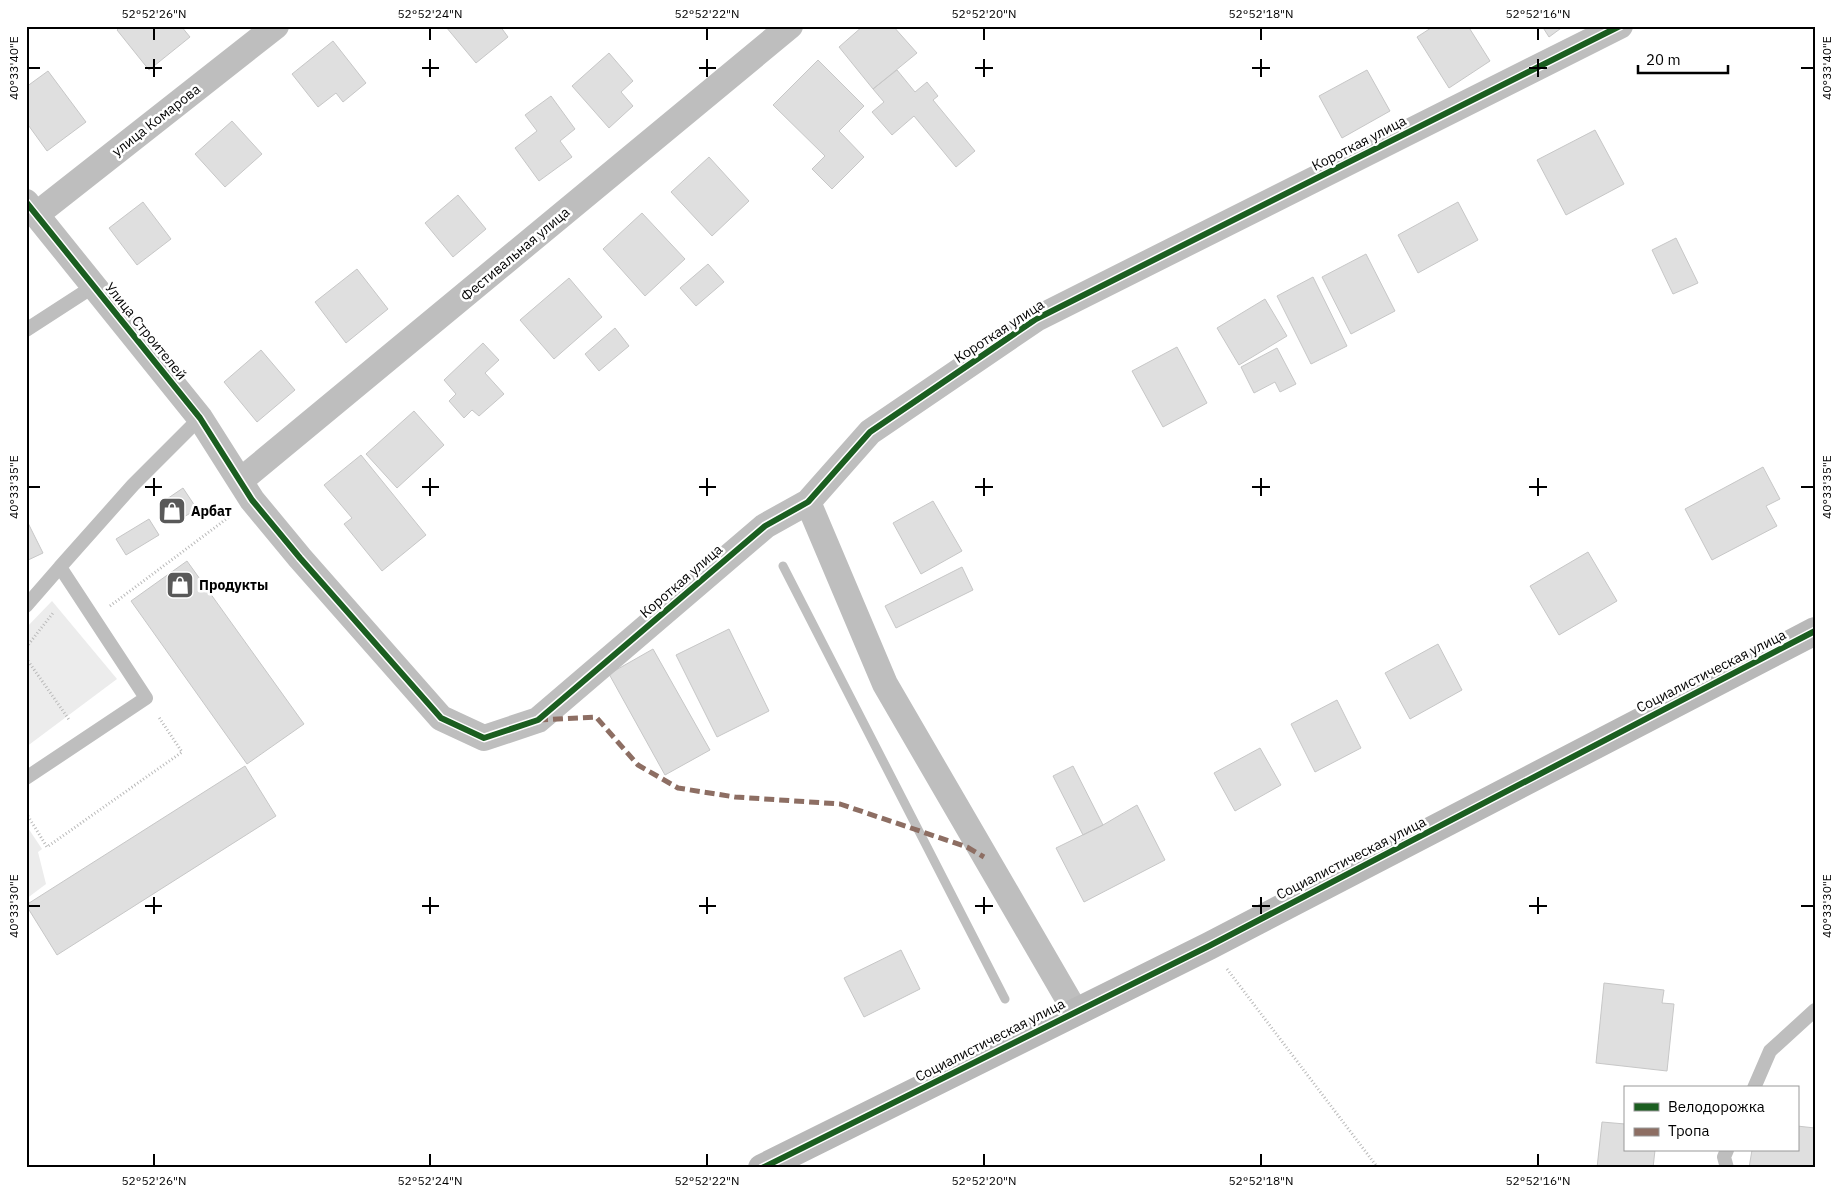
<svg xmlns="http://www.w3.org/2000/svg" width="1841" height="1194" viewBox="0 0 1841 1194" font-family="'IBM Plex Sans',sans-serif">
  <style>
    .green { fill: #ececec }
    .lines { fill: none; stroke-linecap: round; stroke-linejoin: round }
    .stream { stroke: #bfbfbf; stroke-width: 9 }
    .building { fill: #dfdfdf; stroke: #c7c7c7 }
    .path { stroke: #b9b9b9; stroke-width: 3; stroke-dasharray: 1 2.5; stroke-linecap: butt }
    .lane { stroke: #bebebe; stroke-width: 14 }
    .street { stroke: #bebebe; stroke-width: 26 }
    .secondary { stroke: #b8b8b8; stroke-width: 28 }
    .quiet { stroke: #8d6e63; stroke-width: 5; stroke-dasharray: 10 5; stroke-linecap: butt }
    .cycleway-casing { stroke: #fff; stroke-width: 9 }
    .cycleway { stroke: #1b5e20; stroke-width: 6 }
    .ticks { fill: none; stroke: #000; stroke-width: 2 }
    .labels { text-anchor: middle; dominant-baseline: central; stroke-width: 5; stroke-linejoin: round; paint-order: stroke }
    .street-label { font-size: 14px; fill: #000; stroke: #fff }
    .poi-label { font-size: 14px; font-weight: bold; fill: #000; stroke: #fff; text-anchor: start }
    .neatline { fill: none; stroke: #000; stroke-width: 2 }
    .ticks-label { font-size: 12px; text-anchor: middle; fill: #000 }
  </style>
  <rect width="100%" height="100%" fill="#fff"/>
  <path class="green" d="M52,601L117,679L26,747V628Z
    M26,825L42,849L38,852L46,884L26,899Z"/>
  <g class="lines">
    <path class="stream" d="M783,566L1005,999"/>
  </g>
  <path class="building" d="M121,26H181L190,37L149,70L117,30Z
    M500,26L508,37L476,63L446,27Z
    M863,26H893L917,53L873,89L839,47Z
    M1434,26H1468L1490,61L1449,88L1417,37Z
    M1542,26H1564L1549,37Z
    M333,41L366,83L343,102L336,93L318,107L292,74Z
    M609,53L633,81L621,92L633,106L609,128L572,86Z
    M818,60L864,106L839,131L864,157L832,189L812,169L825,156L773,105Z
    M897,70L915,92L927,82L938,96L933,100L975,151L956,167L914,116L892,135L872,112L884,102L873,89Z
    M1367,70L1390,111L1342,138L1319,96Z
    M48,71L86,122L47,151L26,122V87Z
    M551,96L575,129L560,141L572,157L539,181L515,148L537,131L525,115Z
    M232,121L262,154L225,187L195,154Z
    M1595,130L1624,184L1566,215L1537,160Z
    M709,157L749,201L712,236L671,192Z
    M458,195L486,229L453,257L425,223Z
    M143,202L171,239L137,265L109,228Z
    M1458,202L1478,240L1418,273L1398,235Z
    M642,213L685,259L645,296L603,249Z
    M1676,238L1698,283L1673,294L1652,250Z
    M1366,254L1395,311L1351,334L1322,277Z
    M708,264L724,282L696,306L680,288Z
    M357,269L388,309L346,343L315,302Z
    M1313,277L1347,346L1311,364L1277,296Z
    M569,278L602,317L554,359L520,320Z
    M1265,299L1287,336L1239,365L1217,328Z
    M615,328L629,346L599,371L585,354Z
    M483,343L499,360L485,373L504,394L479,416L472,410L464,418L449,401L456,394L444,380Z
    M1177,347L1207,403L1163,427L1132,371Z
    M1277,348L1296,384L1280,392L1275,382L1254,393L1241,367Z
    M261,350L295,390L257,422L224,382Z
    M414,411L444,445L397,488L366,454Z
    M361,455L426,535L382,571L344,524L352,518L324,485Z
    M1763,467L1780,499L1766,506L1777,526L1712,560L1685,509Z
    M183,488L197,509L174,523L161,503Z
    M933,501L962,551L921,574L893,523Z
    M26,519L43,553L26,561Z
    M149,519L159,535L126,555L116,539Z
    M1588,552L1617,601L1559,635L1530,586Z
    M187,561L304,724L247,764L131,601Z
    M962,567L973,590L896,628L885,606Z
    M729,629L769,711L717,737L676,655Z
    M1438,644L1462,690L1410,719L1385,673Z
    M653,649L710,750L665,775L609,674Z
    M1337,700L1361,748L1315,772L1291,724Z
    M1260,748L1281,785L1235,811L1214,773Z
    M245,766L276,816L57,955L26,905Z
    M1073,766L1103,825L1083,835L1053,776Z
    M1137,805L1165,860L1084,902L1056,848L1103,825Z
    M901,950L920,989L864,1017L844,978Z
    M1604,983L1664,990L1662,1003L1674,1004L1667,1071L1596,1063Z
    M1602,1122L1625,1124V1150H1655L1653,1168H1597Z
    M1797,1126L1815,1128V1168H1749L1752,1150H1797Z"/>
  <g class="lines">
    <path class="path" d="M110,606L229,517
      M26,651L28,645L53,613
      M26,658L70,721
      M26,813L47,847L182,752L158,716
      M1227,969L1378,1168"/>
    <path class="lane" d="M26,330L94,286
      M26,606L60,567
      M26,778L146,698L60,567L133,485L200,418
      M1754,1088L1770,1051L1815,1010
      M1727,1168L1724,1157L1727,1150"/>
    <path class="street" d="M26,202L200,418L252,500L300,558L441,718L484,738L538,720L765,526L808,502L870,432L1036,319L1620,26
      M37,214L276,26
      M240,481L790,26
      M808,502L885,684L1075,1011"/>
    <path class="secondary" d="M762,1168L1209,946L1815,631"/>
    <path class="quiet" d="M538,720L596,717L638,765L678,788L735,797L840,804L967,847L984,857"/>
    <g class="cycleway-casing">
      <path id="cycleway" d="M26,202L200,418L252,500L300,558L441,718L484,738L538,720L765,526L808,502L870,432L1036,319L1620,26
        M762,1168L1209,946L1815,631"/>
    </g>
    <use href="#cycleway" class="cycleway"/>
  </g>
  <path class="ticks" d="M154,28V40M430,28V40M707,28V40M984,28V40M1261,28V40M1538,28V40M154,59V77M430,59V77M707,59V77M984,59V77M1261,59V77M1538,59V77M28,68H40M145,68H162M422,68H439M699,68H716M975,68H993M1252,68H1270M1529,68H1547M1801,68H1814M154,478V496M430,478V496M707,478V496M984,478V496M1261,478V496M1538,478V496M28,487H40M145,487H162M422,487H439M699,487H716M975,487H993M1252,487H1270M1529,487H1547M1801,487H1814M154,897V914M430,897V914M707,897V914M984,897V914M1261,897V914M1538,897V914M28,906H40M145,906H162M422,906H439M699,906H716M975,906H993M1252,906H1270M1529,906H1547M1801,906H1814M154,1154V1166M430,1154V1166M707,1154V1166M984,1154V1166M1261,1154V1166M1538,1154V1166"/>
  <defs>
    <g id="shop-square" transform="scale(1.4375)"><rect x="-9" y="-9" width="18" height="18" rx="4" fill="#595959" stroke="#fff"/><path d="M-5-2.5h2.3a2.7 3.5 0 0 1 5.4 0H5L5.5 6h-11ZM-1.5-2.5h3a1.5 2.3 0 0 0-3 0Z" fill="#fff"/></g>
  </defs>
  <g fill-rule="evenodd">
    <use href="#shop-square" x="172" y="511"/>
    <use href="#shop-square" x="180" y="585"/>
  </g>
  <g class="labels">
    <g class="street-label">
      <text transform="translate(156 120) rotate(-38)">улица Комарова</text>
      <text transform="translate(1359 143) rotate(-27)">Короткая улица</text>
      <text transform="translate(515 254) rotate(-40)">Фестивальная улица</text>
      <text transform="translate(146 331) rotate(51)">Улица Строителей</text>
      <text transform="translate(999 331) rotate(-33)">Короткая улица</text>
      <text transform="translate(681 581) rotate(-41)">Короткая улица</text>
      <text transform="translate(1711 671) rotate(-27)">Социалистическая улица</text>
      <text transform="translate(1351 858) rotate(-27)">Социалистическая улица</text>
      <text transform="translate(990 1040) rotate(-27)">Социалистическая улица</text>
    </g>
    <g class="poi-label">
      <text x="191" y="511">Арбат</text>
      <text x="199" y="585">Продукты</text>
    </g>
  </g>
  <rect width="1841" height="1194" fill="none" stroke="#ffffff" stroke-width="55"/>
  <rect x="1624" y="1086" width="175" height="65" fill="#ffffff" stroke="#999999"/>
  <rect x="1634" y="1103" width="25" height="8" fill="#1b5e20" stroke="#999999"/>
  <text x="1668" y="1112" font-size="15" fill="#000000">Велодорожка</text>
  <rect x="1634" y="1128" width="25" height="8" fill="#8d6e63" stroke="#999999"/>
  <text x="1668" y="1136" font-size="15" fill="#000000">Тропа</text>
  <path d="M1638 65v8h90v-8" fill="none" stroke="#000000" stroke-width="2.5"/>
  <text x="1646" y="65" font-size="15" fill="#000000" stroke="#ffffff" stroke-width="4" paint-order="stroke">20 m</text>
  <rect x="28" y="28" width="1786" height="1138" class="neatline"/>
  <g class="ticks-label">
    <text x="154" y="18">52°52'26"N</text>
    <text x="430" y="18">52°52'24"N</text>
    <text x="707" y="18">52°52'22"N</text>
    <text x="984" y="18">52°52'20"N</text>
    <text x="1261" y="18">52°52'18"N</text>
    <text x="1538" y="18">52°52'16"N</text>
    <text transform="translate(1827 68) rotate(-90)" y="4">40°33'40"E</text>
    <text transform="translate(14 68) rotate(-90)" y="4">40°33'40"E</text>
    <text transform="translate(1827 487) rotate(-90)" y="4">40°33'35"E</text>
    <text transform="translate(14 487) rotate(-90)" y="4">40°33'35"E</text>
    <text transform="translate(1827 906) rotate(-90)" y="4">40°33'30"E</text>
    <text transform="translate(14 906) rotate(-90)" y="4">40°33'30"E</text>
    <text x="154" y="1185">52°52'26"N</text>
    <text x="430" y="1185">52°52'24"N</text>
    <text x="707" y="1185">52°52'22"N</text>
    <text x="984" y="1185">52°52'20"N</text>
    <text x="1261" y="1185">52°52'18"N</text>
    <text x="1538" y="1185">52°52'16"N</text>
  </g>
</svg>
